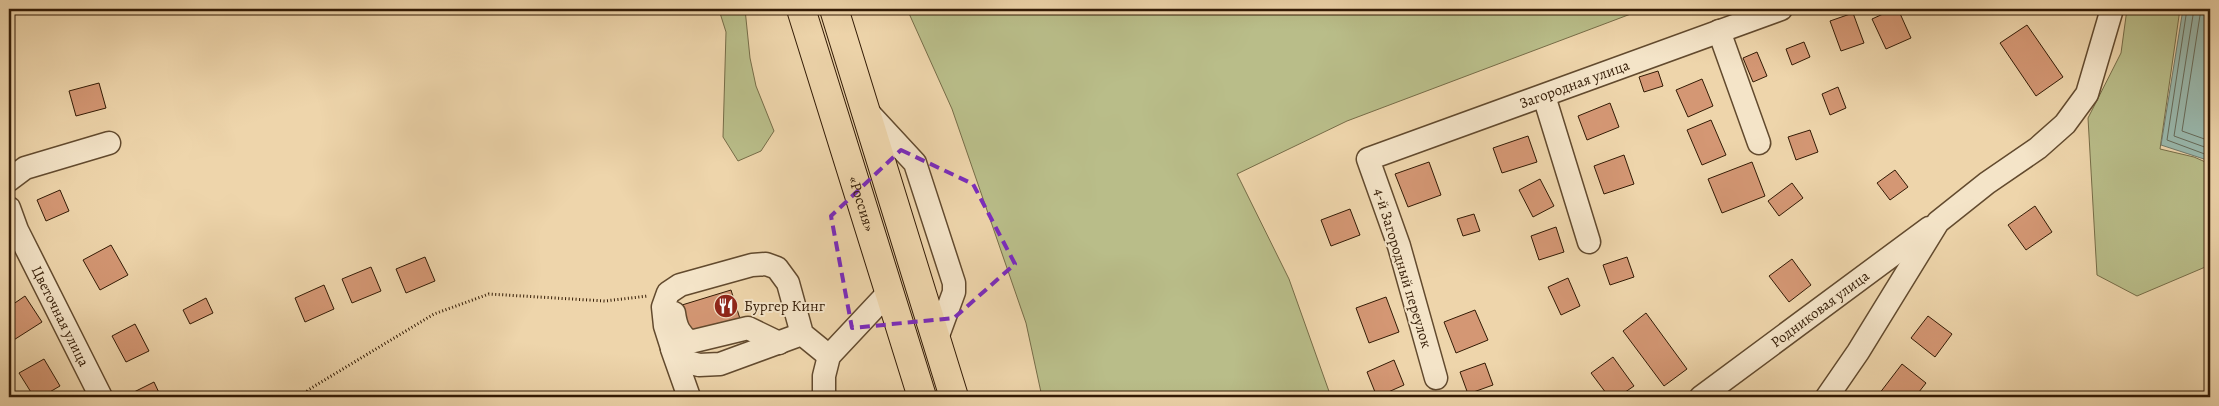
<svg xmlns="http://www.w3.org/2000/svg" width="2219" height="406" viewBox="0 0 2219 406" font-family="Alegreya,serif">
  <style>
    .green { fill: #b9bd89; stroke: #766c47 }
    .water { fill: #99b8ad; stroke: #70796a }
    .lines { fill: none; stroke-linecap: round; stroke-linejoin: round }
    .shore { stroke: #666a59; stroke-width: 1 }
    .building { fill: #d49774; stroke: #331b05 }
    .minor-casing { stroke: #624a2e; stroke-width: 25 }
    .highway-casing { stroke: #331b05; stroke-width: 30 }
    .path { stroke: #331b05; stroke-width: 3; stroke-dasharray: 1 2.5; stroke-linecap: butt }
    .minor { stroke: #f4e4c8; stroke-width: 22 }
    .highway { stroke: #eed5ab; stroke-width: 28 }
    .marked { fill: none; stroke: #7b2cbf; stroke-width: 4; stroke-dasharray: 10 6; stroke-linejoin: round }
    .labels { text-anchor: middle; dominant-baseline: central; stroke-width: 4; stroke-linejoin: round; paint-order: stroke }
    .street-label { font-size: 15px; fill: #331b05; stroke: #f4e4c8 }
    .poi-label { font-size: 15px; fill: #331b05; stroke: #f4e4c8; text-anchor: start }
  </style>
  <rect width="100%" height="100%" fill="#eed5ab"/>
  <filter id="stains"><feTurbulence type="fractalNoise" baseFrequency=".004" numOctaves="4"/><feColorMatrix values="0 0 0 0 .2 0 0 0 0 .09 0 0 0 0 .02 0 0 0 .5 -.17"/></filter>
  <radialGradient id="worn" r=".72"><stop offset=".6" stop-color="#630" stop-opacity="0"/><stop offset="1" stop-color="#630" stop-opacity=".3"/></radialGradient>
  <path class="green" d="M716,9H745L750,58L756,86L774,131L761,151L738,161L723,137L726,32L720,13Z
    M907,9H1644L1347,121L1237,174L1289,279L1331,397H1042L1026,323L952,109Z
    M2127,9H2180L2160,149L2194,157L2210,164V265L2137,296L2097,275L2088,118L2121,53Z"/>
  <path class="water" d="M2183,9H2210V161L2161,145Z"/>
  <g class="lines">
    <path class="shore" d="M2187,9L2167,140L2210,156
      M2194,9L2174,136L2210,149
      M2201,9L2182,131L2210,141"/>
  </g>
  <path class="building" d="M1894,9H1898L1911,38L1886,49L1872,19Z
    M1853,13L1864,43L1841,51L1830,21Z
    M2027,25L2063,77L2036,96L2000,43Z
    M1804,42L1810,57L1792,65L1786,49Z
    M1757,52L1767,76L1753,82L1743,58Z
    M1658,71L1663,86L1644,92L1639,77Z
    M1702,79L1713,106L1688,117L1676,90Z
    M99,83L106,108L76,116L69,91Z
    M1838,87L1846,108L1830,115L1822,94Z
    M1610,103L1619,127L1587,140L1578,116Z
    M1711,120L1726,155L1702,165L1687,130Z
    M1810,130L1818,152L1796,160L1788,137Z
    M1528,136L1537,162L1502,173L1493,148Z
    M1624,155L1634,184L1604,194L1594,166Z
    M1429,162L1441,195L1408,207L1395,174Z
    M1752,162L1765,196L1722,213L1708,179Z
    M1895,170L1908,187L1890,200L1877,183Z
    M1540,179L1554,206L1533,217L1519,190Z
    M1792,183L1803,198L1779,216L1768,201Z
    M60,190L69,211L46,221L37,200Z
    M2035,206L2052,232L2026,250L2008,225Z
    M1350,209L1360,235L1331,246L1321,220Z
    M1474,214L1480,231L1463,236L1457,219Z
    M1556,227L1564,252L1539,260L1531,236Z
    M111,245L128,275L100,290L83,260Z
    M425,257L435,281L406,293L396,269Z
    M1627,257L1634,277L1610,285L1603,265Z
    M1792,259L1811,285L1789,302L1769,276Z
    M371,267L381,291L352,303L342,279Z
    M1568,278L1580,306L1561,315L1548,287Z
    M324,285L334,309L305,322L295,298Z
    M731,290L741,322L692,338L682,305Z
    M25,296L42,322L9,343V307Z
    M1386,297L1399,332L1369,343L1356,308Z
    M206,298L213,313L190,324L183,310Z
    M1475,310L1488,340L1456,353L1444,322Z
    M1646,313L1687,369L1664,386L1623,331Z
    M1928,316L1952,334L1935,357L1911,338Z
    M135,324L149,351L126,362L112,336Z
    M1613,357L1634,386L1618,397H1609L1591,373Z
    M44,359L60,386L41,397H34L19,373Z
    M1394,360L1404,385L1377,397L1367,372Z
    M1485,363L1493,385L1468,394L1460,372Z
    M1902,364L1926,383L1915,397H1884L1879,394Z
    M154,382L161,397H131L130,394Z"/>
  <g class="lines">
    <g class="minor-casing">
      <g id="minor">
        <path d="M1719,31L1759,143"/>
        <path d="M1544,96L1589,242"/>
        <path d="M865,109L915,163L954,283V292L936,341"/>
        <path d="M9,180L25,168L109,143"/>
        <path id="s1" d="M9,208L17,230L101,397"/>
        <path d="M674,313C676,327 679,334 690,342L748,328L779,343"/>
        <path d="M802,334L720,364L699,365L684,361L672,348L665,326L663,307L668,293L680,285L752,265L766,264L777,268L788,283L802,334L829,356"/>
        <path d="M672,349L689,397"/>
        <path id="s2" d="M1436,378L1399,246L1368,159L1781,9"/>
        <path d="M824,397V376L829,356L889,292"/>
        <path id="s3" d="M1701,397L1929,228"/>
        <path d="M1827,397L1858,352L1938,222L1987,183L2038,148L2065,124L2087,94L2112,9"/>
      </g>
    </g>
    <g class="highway-casing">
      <g id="highway">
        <path id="s4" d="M801,9L922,397"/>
        <path d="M834,9L954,397"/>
      </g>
    </g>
    <path class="path" d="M303,397L308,390L434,314L489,294L605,301L648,296"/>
    <use href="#minor" class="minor"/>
    <use href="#highway" class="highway"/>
  </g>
  <path class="marked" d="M901,150L973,184L1015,264L954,318L852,328L831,216Z"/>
  <defs>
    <g id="restaurant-disc" transform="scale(1.25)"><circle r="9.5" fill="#8f2418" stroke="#f4e4c8"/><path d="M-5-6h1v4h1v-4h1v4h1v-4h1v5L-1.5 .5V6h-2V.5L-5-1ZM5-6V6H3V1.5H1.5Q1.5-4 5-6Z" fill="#fff"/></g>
  </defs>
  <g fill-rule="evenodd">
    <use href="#restaurant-disc" x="726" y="306"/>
  </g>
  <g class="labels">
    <g class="street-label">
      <text stroke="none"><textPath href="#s2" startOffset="449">Загородная улица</textPath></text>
      <text stroke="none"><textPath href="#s4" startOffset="204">«Россия»</textPath></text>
      <text transform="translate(1403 268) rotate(73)">4-й Загородный переулок</text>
      <text stroke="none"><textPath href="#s3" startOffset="148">Родниковая улица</textPath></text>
      <text stroke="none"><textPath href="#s1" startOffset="120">Цветочная улица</textPath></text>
    </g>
    <g class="poi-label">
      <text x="744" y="306">Бургер Кинг</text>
    </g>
  </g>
  <rect width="2219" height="406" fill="none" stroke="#eed5ab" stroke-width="30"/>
  <rect x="10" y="10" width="2199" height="386" fill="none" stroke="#331b05" stroke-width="2.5"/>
  <rect x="15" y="15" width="2189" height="376" fill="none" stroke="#331b05"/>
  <rect width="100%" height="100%" filter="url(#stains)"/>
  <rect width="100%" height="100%" fill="url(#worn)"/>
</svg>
